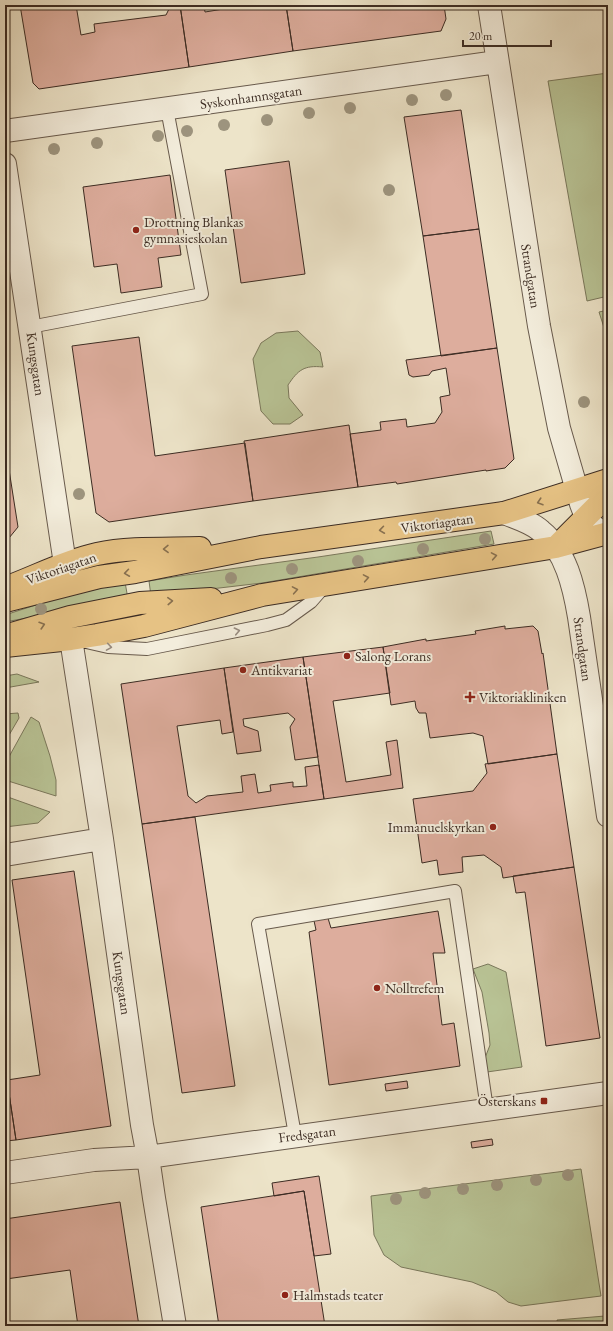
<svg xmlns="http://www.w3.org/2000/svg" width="613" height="1331" viewBox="0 0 613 1331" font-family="'EB Garamond',serif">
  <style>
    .green { fill: #b9c496; stroke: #7a785c }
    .building { fill: #ddad9d; stroke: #3c2c23 }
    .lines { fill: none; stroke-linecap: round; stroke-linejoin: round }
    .service-casing { stroke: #685a4c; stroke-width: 14 }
    .minor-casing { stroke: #685a4c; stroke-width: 24 }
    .trunk-casing { stroke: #3c2c23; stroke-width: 24 }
    .service { stroke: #f3eddc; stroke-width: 12 }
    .minor { stroke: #f3eddc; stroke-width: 22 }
    .trunk { stroke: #e6c284; stroke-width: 22 }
    .tree { fill: #9d947e }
    .oneway { stroke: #88704f }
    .oneway2 { stroke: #988c80 }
    .poi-dot { fill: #8f2418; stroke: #f3eddc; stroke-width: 1.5 }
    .labels { text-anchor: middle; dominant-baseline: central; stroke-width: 4; stroke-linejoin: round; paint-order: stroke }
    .street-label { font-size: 14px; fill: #3c2c23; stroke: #f3eddc }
    .poi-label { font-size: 14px; fill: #3c2c23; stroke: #f3eddc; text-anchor: start }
  </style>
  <rect width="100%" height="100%" fill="#ede4c9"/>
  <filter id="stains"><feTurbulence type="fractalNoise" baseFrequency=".005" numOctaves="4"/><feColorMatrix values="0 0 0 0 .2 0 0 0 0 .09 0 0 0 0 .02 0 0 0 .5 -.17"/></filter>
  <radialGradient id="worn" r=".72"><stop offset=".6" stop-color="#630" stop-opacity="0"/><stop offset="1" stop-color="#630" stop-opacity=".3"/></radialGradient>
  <path class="green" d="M608,73V296L587,301L548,81Z
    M608,310V340L599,312Z
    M298,331L320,352L323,367C304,365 298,370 288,385L289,398L303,415L290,424H273L261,411L253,359L261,343L276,333Z
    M491,531L494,544L262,583L151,596L149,581L186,575L318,557Z
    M125,582L128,599L5,622V615L48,601Z
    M17,674L39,682L5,688V676Z
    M18,713L19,718L5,742V714Z
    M31,717L39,722L50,756L56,780V796L5,780V764Z
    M5,796L50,812L38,823L5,827Z
    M488,964L506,972L522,1067L487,1072L485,1058L490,1045L489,1033L482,992L473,969Z
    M581,1169L601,1296L521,1306L508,1302L496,1292L472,1282L401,1267L384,1255L374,1235L371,1196Z
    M605,1316L606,1326H558L557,1320Z"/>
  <path class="building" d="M20,5H76L81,35L95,32L94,24L166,15L169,9L161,5H180L189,67L39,89L33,83Z
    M180,5H204L205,12L248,5H286L293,51L189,67Z
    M286,5H444L446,19L441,31L293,51Z
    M461,110L479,229L423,236L404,117Z
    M289,161L305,274L241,283L225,170Z
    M170,175L181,255L158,258L162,287L121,293L117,264L94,267L83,187Z
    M479,229L497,348L441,356L423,236Z
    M139,337L155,456L245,443L253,501L109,522L96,513L72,346Z
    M497,348L514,459L505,468L486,471V470L397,484L396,482L358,487L350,434L381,430L380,422L406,419L407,427L435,423L442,412L440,397L450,395L446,368L432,371L429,375L413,377L409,375L406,360Z
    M349,425L358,487L253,501L244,441Z
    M5,444L18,527L9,538L5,539Z
    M505,626V629L533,626L538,631L542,654L543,653L557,754L488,764L483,736L473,733L430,738L426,713H419L416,708L415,701L391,705L383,647L426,639V641L476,634L475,631Z
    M383,647L390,693L333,701L346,782L391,775L386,742L397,740L403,788L324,799L303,657Z
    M303,657L318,757L295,760L290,727L295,719L288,713L243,719L244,726L258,731L261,751L237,754L224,668Z
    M224,668L233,732L222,734L220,720L177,726L188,796L196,803L207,796L243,792L241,776L255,774L258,793L271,791L270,785L293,782V787L307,786L305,767L319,765L324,799L142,824L121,684Z
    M557,754L574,867L503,878L501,867L484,855L462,857L463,872L439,875L437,860L422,863L413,799L473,791L487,773L485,764Z
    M195,817L235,1086L182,1093L142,824Z
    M574,867L600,1038L546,1046L525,892L516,893L513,876Z
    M74,871L111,1126L16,1140L7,1080L40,1075L12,880Z
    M438,911L445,953H433L442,1025L454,1023L460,1066L329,1085L309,932L316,930L313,916L327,915L331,928Z
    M7,1080L16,1140L5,1141V1081Z
    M407,1081L408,1088L386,1091L385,1084Z
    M492,1139L493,1145L472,1148L471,1142Z
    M319,1176L331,1254L314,1256L304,1191L274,1196L272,1183Z
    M304,1191L325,1326H219L201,1207Z
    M120,1202L139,1326H78L70,1270L6,1279L5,1271V1219Z"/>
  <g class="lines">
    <g class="service-casing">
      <path id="service" d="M30,327L202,294L167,109
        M86,642L108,647L147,649L267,625L286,620L311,602L325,586
        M295,1135L258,924L455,891L487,1109"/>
    </g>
    <g class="minor-casing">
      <path id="minor" d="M489,5L539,326L559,428L581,504L586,517L593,526L599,530
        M5,131L497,62
        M5,164L65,564
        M504,513C516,518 531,522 541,531C566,551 574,587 579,617L608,816
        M71,639L102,839L142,1125L148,1157L154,1198L175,1326
        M5,855L102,839
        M5,1173L94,1160L148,1157L608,1093"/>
    </g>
    <g class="trunk-casing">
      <path id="trunk" d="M557,546L608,495
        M5,588C35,577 65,561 97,554C130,547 166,549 200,548
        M5,601L99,577L135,572L261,547L504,513L608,480
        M8,635L70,617L140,603L211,599
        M5,646L71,639L97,635L144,626L262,595L556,547L608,533"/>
    </g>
    <use href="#service" class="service"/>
    <use href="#minor" class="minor"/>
    <use href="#trunk" class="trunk"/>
  </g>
  <g class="tree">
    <circle cx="446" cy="95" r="6"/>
    <circle cx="412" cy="100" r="6"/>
    <circle cx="350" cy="108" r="6"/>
    <circle cx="309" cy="113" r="6"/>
    <circle cx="267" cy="120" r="6"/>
    <circle cx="224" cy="125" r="6"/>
    <circle cx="187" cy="131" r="6"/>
    <circle cx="158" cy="136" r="6"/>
    <circle cx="97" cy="143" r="6"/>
    <circle cx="54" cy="149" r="6"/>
    <circle cx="389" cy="190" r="6"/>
    <circle cx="584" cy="402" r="6"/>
    <circle cx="79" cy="494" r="6"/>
    <circle cx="485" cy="539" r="6"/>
    <circle cx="423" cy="549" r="6"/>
    <circle cx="358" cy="561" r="6"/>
    <circle cx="292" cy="569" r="6"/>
    <circle cx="231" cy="578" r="6"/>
    <circle cx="41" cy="609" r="6"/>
    <circle cx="568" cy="1175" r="6"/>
    <circle cx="536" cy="1180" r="6"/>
    <circle cx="497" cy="1185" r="6"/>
    <circle cx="463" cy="1189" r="6"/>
    <circle cx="425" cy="1193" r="6"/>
    <circle cx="396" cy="1199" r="6"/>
  </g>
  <defs><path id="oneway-chevron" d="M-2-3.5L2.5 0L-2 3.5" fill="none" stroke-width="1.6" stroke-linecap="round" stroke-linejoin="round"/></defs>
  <g class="oneway">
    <use href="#oneway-chevron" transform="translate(540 502) rotate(162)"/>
    <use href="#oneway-chevron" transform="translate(382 530) rotate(172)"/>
    <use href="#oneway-chevron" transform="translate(166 549) rotate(179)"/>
    <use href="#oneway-chevron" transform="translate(494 556) rotate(-10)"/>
    <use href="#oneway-chevron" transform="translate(127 573) rotate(172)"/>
    <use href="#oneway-chevron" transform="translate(366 578) rotate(-10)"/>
    <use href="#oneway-chevron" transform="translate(295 590) rotate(-10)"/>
    <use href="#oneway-chevron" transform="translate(170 601) rotate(-3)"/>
    <use href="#oneway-chevron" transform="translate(42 625) rotate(-17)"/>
  </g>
  <g class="oneway2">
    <use href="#oneway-chevron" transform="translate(237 631) rotate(-12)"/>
    <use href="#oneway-chevron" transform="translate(109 647) rotate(9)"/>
  </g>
  <g class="poi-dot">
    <circle cx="136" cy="230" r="4"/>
    <circle cx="347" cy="656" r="4"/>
    <circle cx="243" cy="670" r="4"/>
    <path d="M468 691h4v4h4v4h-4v4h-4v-4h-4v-4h4z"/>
    <circle cx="493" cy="827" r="4"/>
    <circle cx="377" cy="988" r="4"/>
    <rect x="540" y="1097" width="8" height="8" rx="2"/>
    <circle cx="285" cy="1295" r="4"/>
  </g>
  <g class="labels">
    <g class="street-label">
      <text transform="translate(251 97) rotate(-8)">Syskonhamnsgatan</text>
      <text transform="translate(531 276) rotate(81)">Strandgatan</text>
      <text transform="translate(36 364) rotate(82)">Kungsgatan</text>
      <text transform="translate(437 523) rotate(-8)">Viktoriagatan</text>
      <text transform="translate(61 568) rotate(-19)">Viktoriagatan</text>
      <text transform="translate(583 649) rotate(82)">Strandgatan</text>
      <text transform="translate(122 983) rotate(82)">Kungsgatan</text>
      <text transform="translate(307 1134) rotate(-7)">Fredsgatan</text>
    </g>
    <g class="poi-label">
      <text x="144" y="222">Drottning Blankas<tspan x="144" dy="16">gymnasieskolan</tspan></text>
      <text x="355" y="656">Salong Lorans</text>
      <text x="251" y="670">Antikvariat</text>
      <text x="479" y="697">Viktoriakliniken</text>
      <text x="485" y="827" text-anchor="end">Immanuelskyrkan</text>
      <text x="385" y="988">Nolltrefem</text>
      <text x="536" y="1101" text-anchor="end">Österskans</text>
      <text x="293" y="1295">Halmstads teater</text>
    </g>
  </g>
  <rect width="613" height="1331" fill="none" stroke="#ede4c9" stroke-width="20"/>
  <rect x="6" y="6" width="601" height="1319" fill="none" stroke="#3c2c23" stroke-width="2"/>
  <rect x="10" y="10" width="593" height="1311" fill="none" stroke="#3c2c23"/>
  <path d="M463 40v6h88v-6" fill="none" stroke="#3c2c23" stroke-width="2"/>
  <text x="469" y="40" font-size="12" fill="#3c2c23" stroke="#f3eddc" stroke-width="3" paint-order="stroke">20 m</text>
  <rect width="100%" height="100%" filter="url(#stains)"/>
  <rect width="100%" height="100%" fill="url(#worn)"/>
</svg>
